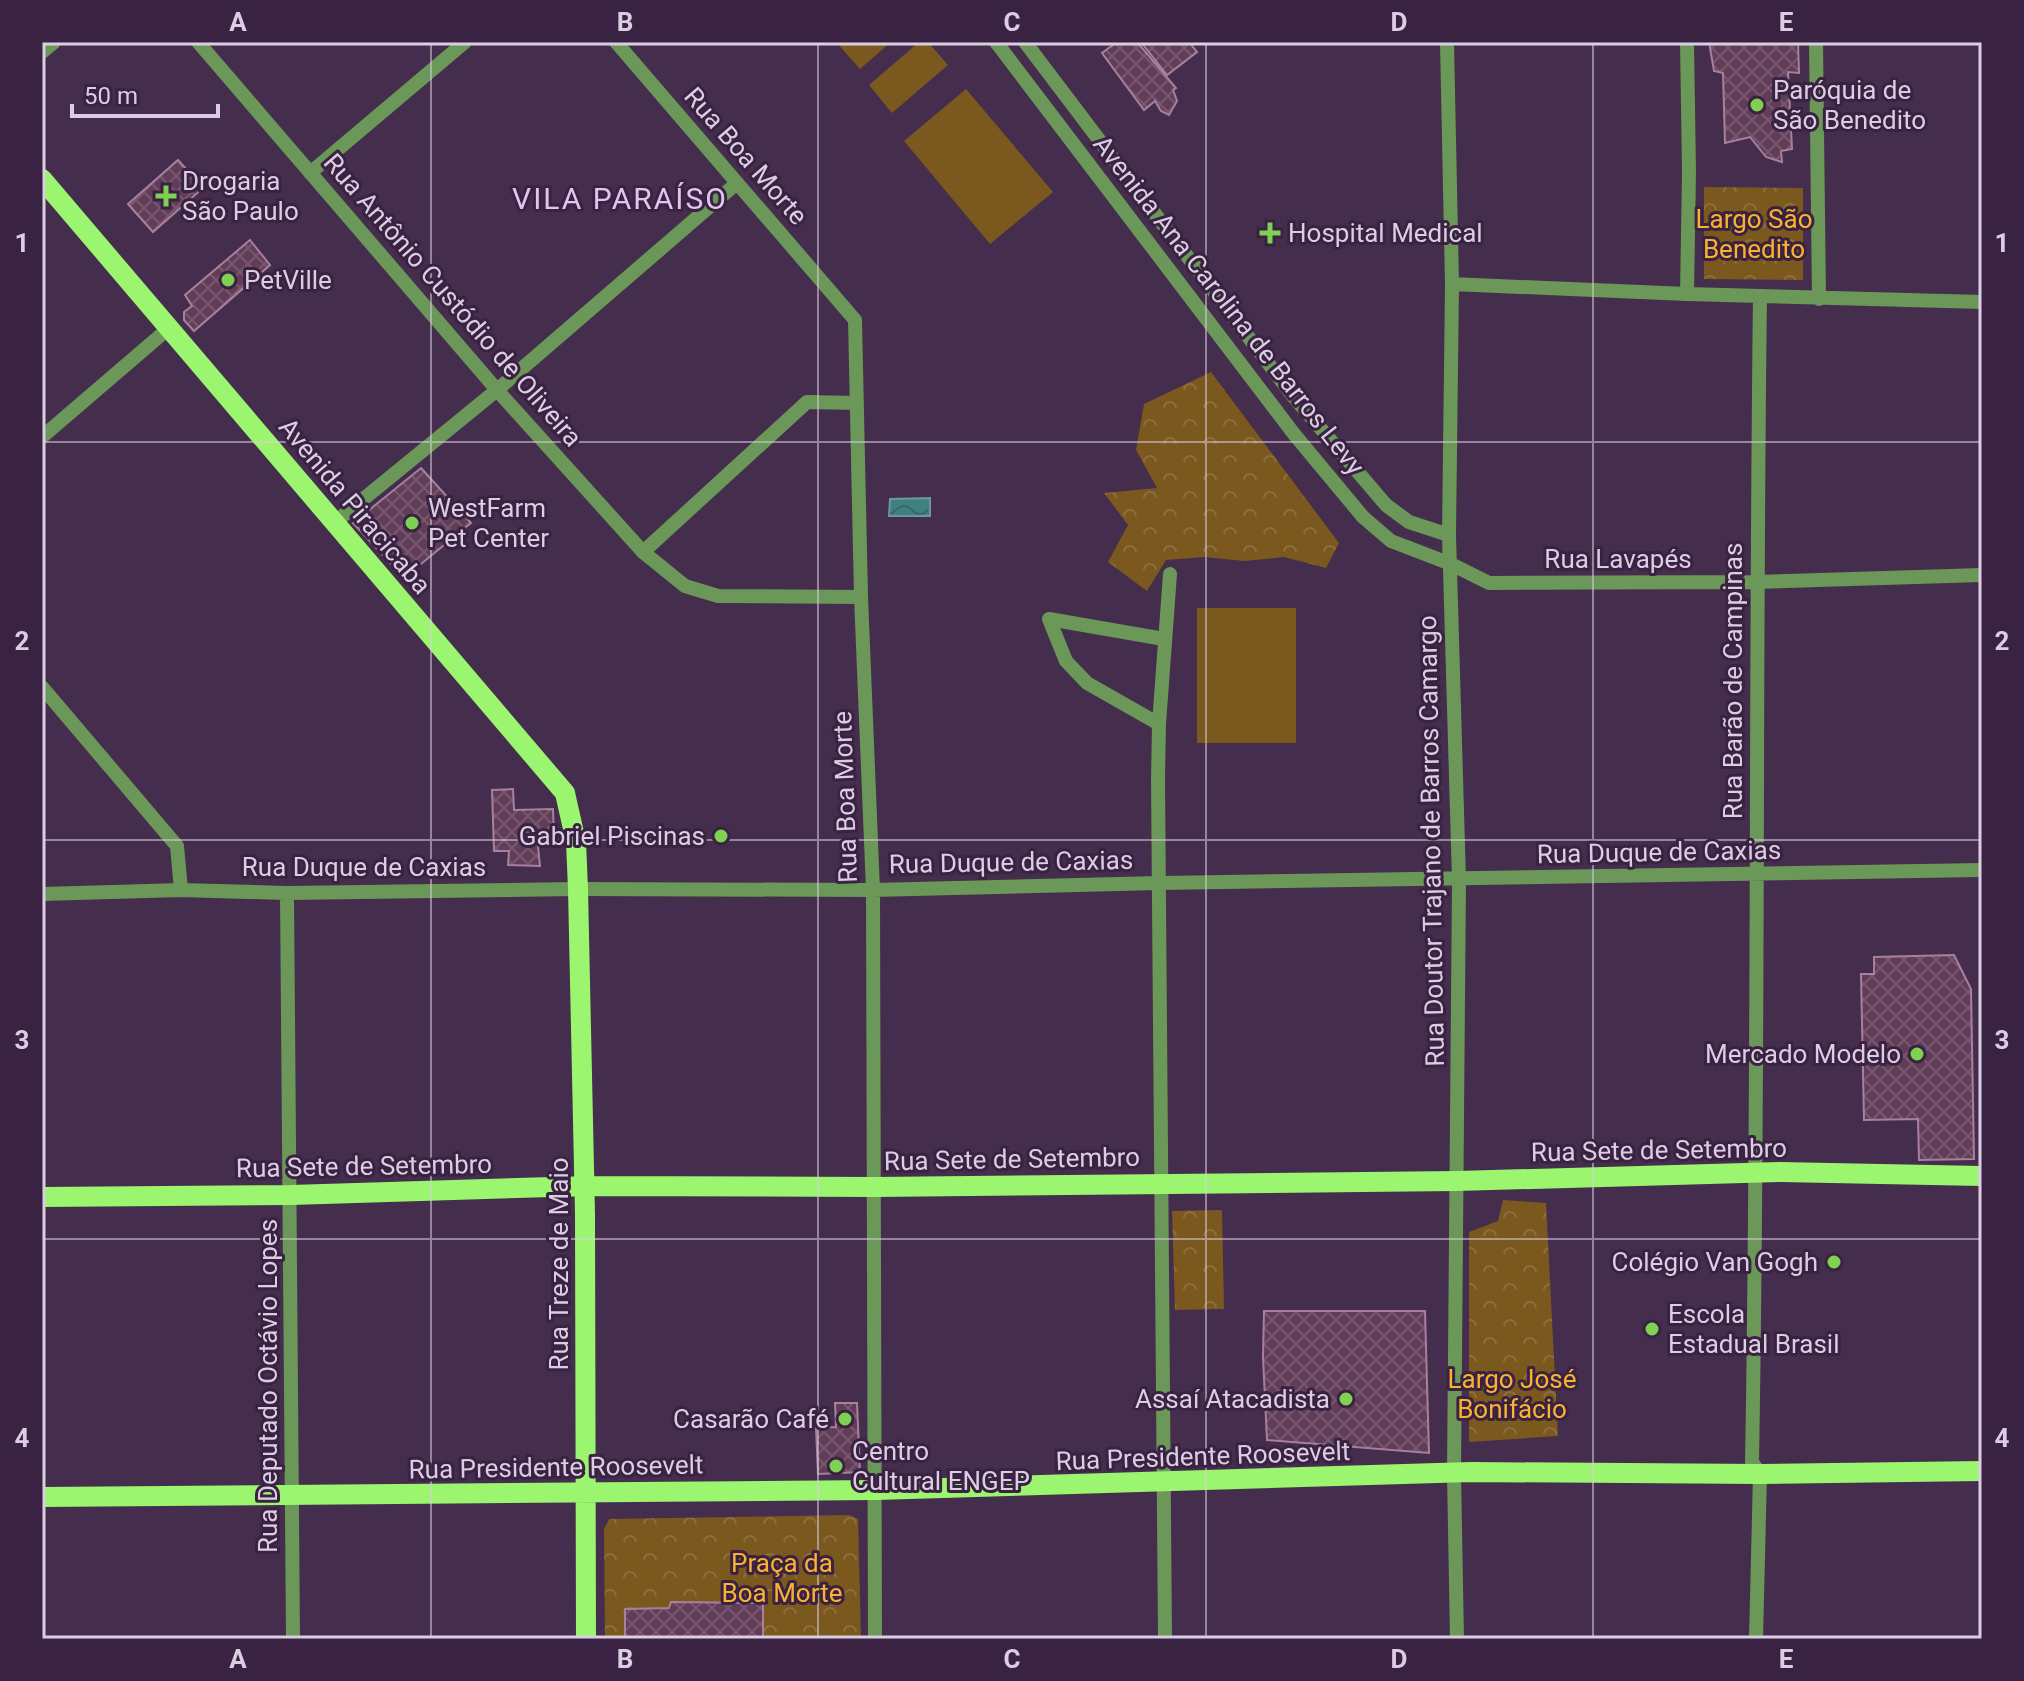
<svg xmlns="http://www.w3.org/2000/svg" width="2024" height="1681" viewBox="0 0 2024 1681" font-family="Roboto,sans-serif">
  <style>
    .park { fill: url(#park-crowns) }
    .pitch { fill: #7b581d }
    .water { fill: url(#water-waves); stroke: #6e979d; stroke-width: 2 }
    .building { fill: url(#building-cross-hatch); stroke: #a8809d; stroke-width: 2 }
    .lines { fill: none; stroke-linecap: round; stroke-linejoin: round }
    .minor { stroke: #6b9758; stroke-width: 14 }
    .major { stroke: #9bf56e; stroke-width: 20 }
    .grid { fill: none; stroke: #dccee2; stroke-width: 2; stroke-opacity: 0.55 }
    .poi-dot { fill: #7ed153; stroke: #3a2242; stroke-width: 3 }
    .labels { text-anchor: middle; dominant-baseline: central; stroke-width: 6; stroke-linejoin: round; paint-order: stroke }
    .poi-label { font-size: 26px; fill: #dccee2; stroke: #3a2242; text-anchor: start }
    .street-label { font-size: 26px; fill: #dccee2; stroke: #3a2242 }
    .park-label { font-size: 26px; fill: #fab231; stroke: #3a2242 }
    .quarter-label { font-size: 30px; letter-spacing: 2px; fill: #e2c5ee; stroke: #3a2242 }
    .neatline { fill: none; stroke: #dccee2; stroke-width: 3 }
    .grid-label { font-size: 26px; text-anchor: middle; font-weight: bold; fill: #dccee2 }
  </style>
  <defs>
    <pattern id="park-crowns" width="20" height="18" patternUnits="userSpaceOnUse" patternTransform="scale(2)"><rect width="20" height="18" fill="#7b581d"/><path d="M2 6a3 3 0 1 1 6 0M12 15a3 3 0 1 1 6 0" fill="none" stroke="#8d6f3e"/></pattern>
    <pattern id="water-waves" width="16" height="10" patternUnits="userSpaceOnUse" patternTransform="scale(2)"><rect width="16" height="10" fill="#3f8080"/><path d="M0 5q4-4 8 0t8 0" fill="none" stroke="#406668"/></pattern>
    <pattern id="building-cross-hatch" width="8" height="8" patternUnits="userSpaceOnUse" patternTransform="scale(2)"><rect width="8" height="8" fill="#613d58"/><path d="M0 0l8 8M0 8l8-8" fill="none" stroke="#775870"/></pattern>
  </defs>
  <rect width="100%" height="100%" fill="#442d4d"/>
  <path class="park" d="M1704,187L1803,188V280L1704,279Z
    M1211,372L1339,543L1326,568L1284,557L1245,561L1204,557L1166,560L1147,591L1108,562L1128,525L1104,493L1157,488L1136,450L1144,404Z
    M1503,1200L1546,1203L1558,1436L1469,1442V1232L1498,1221Z
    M1222,1210L1224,1309L1175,1310L1172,1211Z
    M849,1515L858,1519L861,1639H605L604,1529L609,1519Z"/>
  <path class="pitch" d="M836,42H891L860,69Z
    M919,42H928L948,65L892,113L869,85Z
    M966,89L1053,192L990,244L904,141Z
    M1197,608H1296V743H1197Z"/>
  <path class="water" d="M930,498V516H889L890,499Z"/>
  <path class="building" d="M1117,42H1137L1176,88L1173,90L1177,101L1169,115L1161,111L1155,101L1144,110L1102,53Z
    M1141,42H1189L1197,52L1167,75Z
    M1709,42H1798L1799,73L1788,72L1792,149L1781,151L1782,162L1766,157L1750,137L1725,143L1723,73L1714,71Z
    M178,160L203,188L153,232L128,204Z
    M250,240L270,265L194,331L184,320V312L192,306L185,295Z
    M421,468L471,523L404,578L353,523Z
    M513,789L514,810L553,809L554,837H537L540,866L508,865L509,851H494L492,790Z
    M1954,955L1971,989L1974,1159L1919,1160L1918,1119L1864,1120L1861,974H1874V957Z
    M1264,1311H1425L1429,1453L1267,1440L1263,1357Z
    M835,1403H857L860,1472L818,1474L816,1428L836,1427Z
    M671,1602L763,1603V1639H625V1609L669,1608Z"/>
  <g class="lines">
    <path class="minor" d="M198,42L497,390L643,552L685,586L718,596L861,597
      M616,42L855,320L861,597L873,890L875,1639
      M996,42L1294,434L1363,517L1391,541L1451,564L1489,583L1756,582L1982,575
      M1025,42L1293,396L1386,505L1409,522L1449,535
      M1447,42L1452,284L1449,535L1459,880L1454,1474L1457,1639
      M1687,42L1689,172L1687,294
      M1816,42L1819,299
      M42,52L54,42
      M310,173L465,42
      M1452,284L1687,294L1982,302
      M42,437L169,328
      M334,523L497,390L737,183
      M643,552L807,402L857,403
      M1049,619L1066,661L1087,683L1159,724
      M1049,619L1164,639
      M42,687L177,846L181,890
      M287,893L293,1639
      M42,894L181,890L287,893L578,889L873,890L1159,883L1982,870
      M1165,1639L1158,779L1159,724L1170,574
      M1756,1639L1760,1474L1752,1462C1759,1073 1755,685 1760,296"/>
    <path class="major" d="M42,179L565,793L576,842L578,889L585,1214L586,1639
      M42,1197L291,1195L585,1186L875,1187L1457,1181L1780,1172L1982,1176
      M42,1497L876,1490L1471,1472L1760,1474L1982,1471"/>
  </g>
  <path class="grid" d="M431,42V1639M818,42V1639M1206,42V1639M1593,42V1639M42,442H1982M42,840H1982M42,1239H1982"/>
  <g class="poi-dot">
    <circle cx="1757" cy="105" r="8"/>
    <path d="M162 184h8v8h8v8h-8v8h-8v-8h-8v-8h8z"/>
    <path d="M1266 221h8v8h8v8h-8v8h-8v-8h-8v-8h8z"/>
    <circle cx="228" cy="280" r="8"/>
    <circle cx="412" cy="523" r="8"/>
    <circle cx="721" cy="836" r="8"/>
    <circle cx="1917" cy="1054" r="8"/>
    <circle cx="1834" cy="1262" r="8"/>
    <circle cx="1652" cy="1329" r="8"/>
    <circle cx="1346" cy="1399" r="8"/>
    <circle cx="845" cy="1419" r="8"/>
    <circle cx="836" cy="1466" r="8"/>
  </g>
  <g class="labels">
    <g class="poi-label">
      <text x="1773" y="90">Paróquia de<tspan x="1773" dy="30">São Benedito</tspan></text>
      <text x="182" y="181">Drogaria<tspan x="182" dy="30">São Paulo</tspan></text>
      <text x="1288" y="233">Hospital Medical</text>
      <text x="244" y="280">PetVille</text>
      <text x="428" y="508">WestFarm<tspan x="428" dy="30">Pet Center</tspan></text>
      <text x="705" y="836" text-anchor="end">Gabriel Piscinas</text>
      <text x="1901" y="1054" text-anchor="end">Mercado Modelo</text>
      <text x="1818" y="1262" text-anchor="end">Colégio Van Gogh</text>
      <text x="1668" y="1314">Escola<tspan x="1668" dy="30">Estadual Brasil</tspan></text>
      <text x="1330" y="1399" text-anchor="end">Assaí Atacadista</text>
      <text x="829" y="1419" text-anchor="end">Casarão Café</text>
      <text x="852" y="1451">Centro<tspan x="852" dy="30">Cultural ENGEP</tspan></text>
    </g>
    <g class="street-label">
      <text transform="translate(746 156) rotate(49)">Rua Boa Morte</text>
      <text transform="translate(453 300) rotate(49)">Rua Antônio Custódio de Oliveira</text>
      <text transform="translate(1229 305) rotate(52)">Avenida Ana Carolina de Barros Levy</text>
      <text transform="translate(355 506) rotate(50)">Avenida Piracicaba</text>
      <text x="1618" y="559">Rua Lavapés</text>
      <text transform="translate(1733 681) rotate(-90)">Rua Barão de Campinas</text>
      <text transform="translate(845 797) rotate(-92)">Rua Boa Morte</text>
      <text transform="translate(1431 841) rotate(-91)">Rua Doutor Trajano de Barros Camargo</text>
      <text transform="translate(1659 852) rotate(-1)">Rua Duque de Caxias</text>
      <text transform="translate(1011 862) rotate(-1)">Rua Duque de Caxias</text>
      <text x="364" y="867">Rua Duque de Caxias</text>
      <text transform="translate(1659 1150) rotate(-1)">Rua Sete de Setembro</text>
      <text transform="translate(1012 1159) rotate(-1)">Rua Sete de Setembro</text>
      <text transform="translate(364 1166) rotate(-1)">Rua Sete de Setembro</text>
      <text transform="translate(559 1264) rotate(-90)">Rua Treze de Maio</text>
      <text transform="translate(268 1386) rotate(-90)">Rua Deputado Octávio Lopes</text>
      <text transform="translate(1203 1456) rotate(-2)">Rua Presidente Roosevelt</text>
      <text transform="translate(556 1467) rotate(-1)">Rua Presidente Roosevelt</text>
    </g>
    <g class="park-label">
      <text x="1754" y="219">Largo São<tspan x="1754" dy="30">Benedito</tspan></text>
      <text x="1512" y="1379">Largo José<tspan x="1512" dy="30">Bonifácio</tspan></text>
      <text x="782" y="1563">Praça da<tspan x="782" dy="30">Boa Morte</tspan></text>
    </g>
    <g class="quarter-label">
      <text x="620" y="198">VILA PARAÍSO</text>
    </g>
  </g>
  <rect width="2024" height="1681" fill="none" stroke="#3a2242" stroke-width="88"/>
  <path d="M72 104v12h146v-12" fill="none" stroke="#dccee2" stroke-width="4"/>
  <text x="84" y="104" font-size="24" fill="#dccee2" stroke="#3a2242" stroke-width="6" paint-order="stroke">50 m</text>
  <rect x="44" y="44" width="1936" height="1593" class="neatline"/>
  <g class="grid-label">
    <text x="238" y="31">A</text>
    <text x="625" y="31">B</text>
    <text x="1012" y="31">C</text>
    <text x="1399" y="31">D</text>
    <text x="1786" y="31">E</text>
    <text x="22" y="252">1</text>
    <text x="2002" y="252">1</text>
    <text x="22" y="650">2</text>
    <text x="2002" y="650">2</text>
    <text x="22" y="1049">3</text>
    <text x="2002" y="1049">3</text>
    <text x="22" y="1447">4</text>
    <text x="2002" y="1447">4</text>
    <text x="238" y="1668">A</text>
    <text x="625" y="1668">B</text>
    <text x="1012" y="1668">C</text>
    <text x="1399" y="1668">D</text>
    <text x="1786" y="1668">E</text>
  </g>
</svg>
